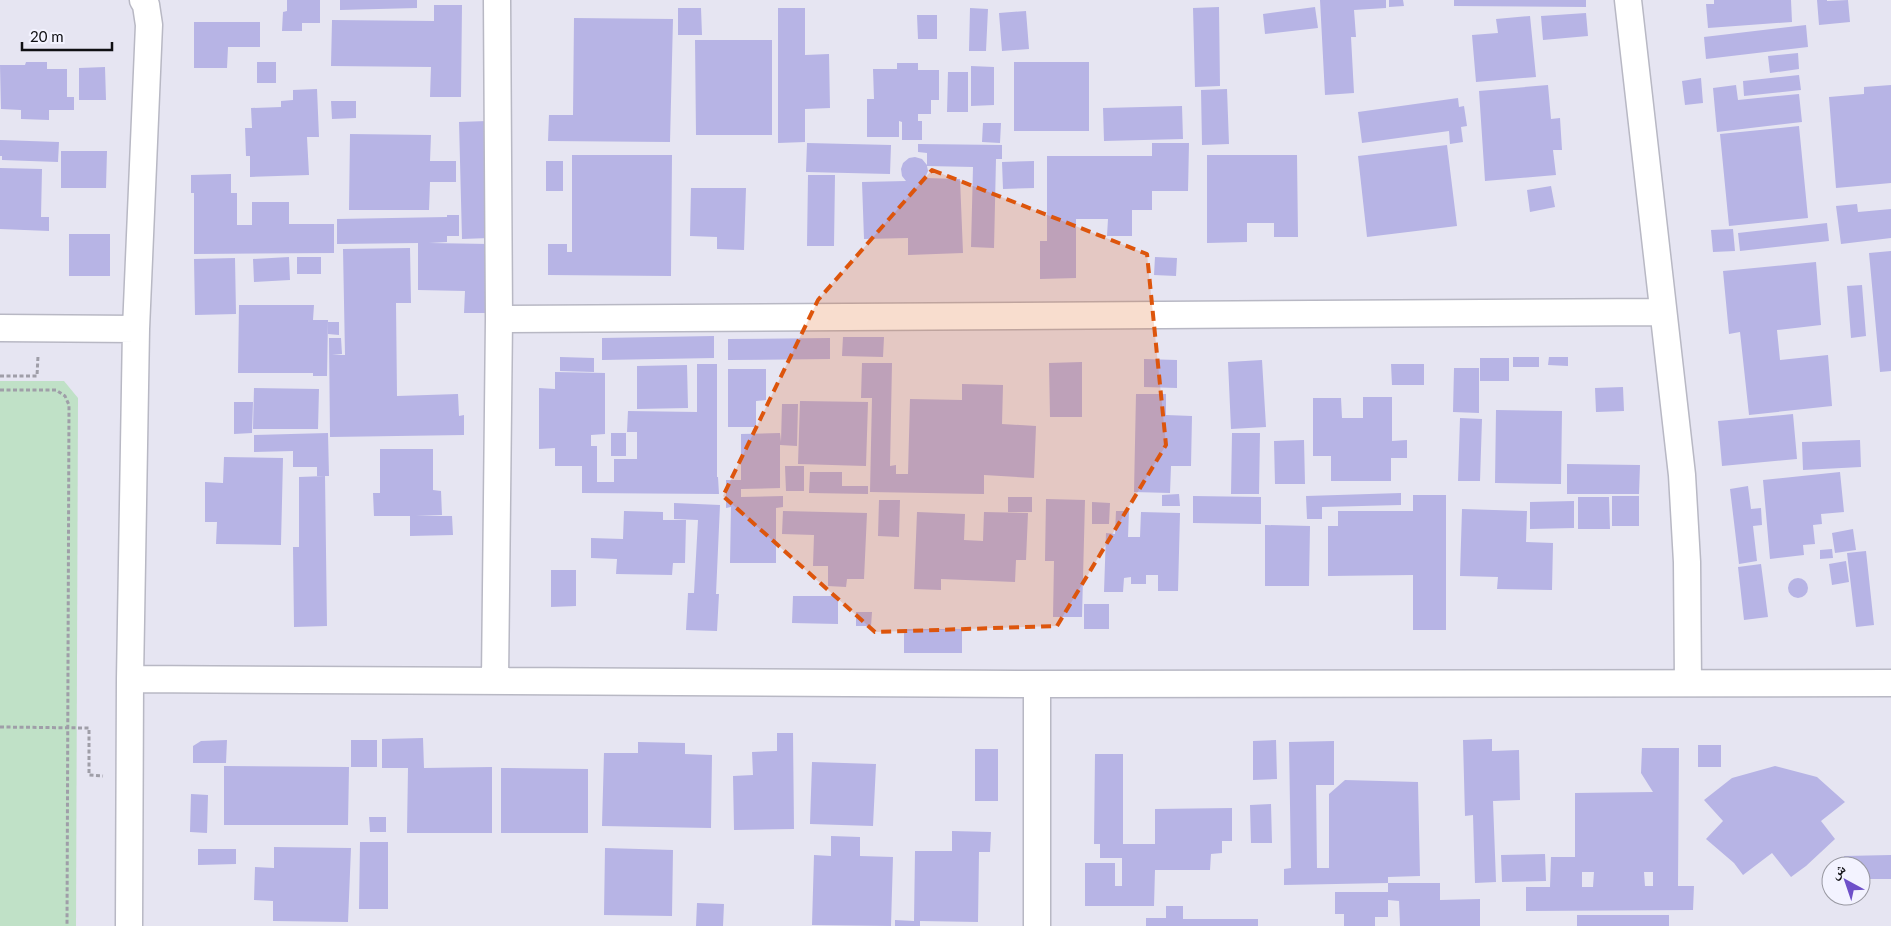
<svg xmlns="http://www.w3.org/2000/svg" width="1891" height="926" viewBox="0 0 1891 926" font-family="Lato,'Noto Naskh Arabic',sans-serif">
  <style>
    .green { fill: #c0e1c7 }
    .building { fill: #b7b4e5; fill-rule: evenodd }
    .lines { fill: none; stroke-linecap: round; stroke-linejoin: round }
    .street-casing { stroke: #b8b8c4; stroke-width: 29 }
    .path { stroke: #9f9ea8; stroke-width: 3; stroke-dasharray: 4 2.5; stroke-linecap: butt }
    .street { stroke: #fff; stroke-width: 26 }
    .marked { fill: #dd550c; fill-opacity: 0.2; stroke: #dd550c; stroke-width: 4; stroke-dasharray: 10 6; stroke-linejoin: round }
  </style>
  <rect width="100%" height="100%" fill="#e6e5f2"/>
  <path class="green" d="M0,381H64L78,398L76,926H0Z"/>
  <path class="building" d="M287,0H320V23H302V31H282L283,12L287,11Z
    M340,0H417V8L340,10Z
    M1320,0H1386V8L1354,10L1356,37H1351L1354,93L1325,95Z
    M1389,0H1403L1404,6L1389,7Z
    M1454,0H1586V7L1454,6Z
    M1714,0H1791L1792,22L1708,28L1706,4H1714Z
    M1817,0H1827V1L1848,0L1850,22L1819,25Z
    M434,5H462L461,97H430L431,67L331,66L332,20L434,21Z
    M1219,7L1220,86L1195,87L1193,8Z
    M1315,7L1318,28L1265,34L1263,14Z
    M678,8H701L702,35H678Z
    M778,8H805V55L829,54L830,108L805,109V142L778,143Z
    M970,8L988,9L986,51H969Z
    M1026,11L1029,49L1002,51L999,13Z
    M1586,13L1588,36L1543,40L1541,16Z
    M917,15H937V39H918Z
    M1530,16L1536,77L1476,82L1472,35L1498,33L1496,19Z
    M574,18L673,19L670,142L548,141L549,115H573Z
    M194,22H260V47H228L227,68H194Z
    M1806,25L1808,47L1706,59L1704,37Z
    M695,40H772V135H696Z
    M1798,53L1799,69L1770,73L1768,56Z
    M26,62H47V69H67V97H74V110H49V120L21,119V110L1,109L0,65H25Z
    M257,62H276V83H257Z
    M1014,62H1089V131H1014Z
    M897,63H918V70H939V100H931V114H918V121H922V140H902V122L899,121V137H867V99H874L873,69H897Z
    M971,66L994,67V105L971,106Z
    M105,67L106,100H79V68Z
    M948,72H968V112H947Z
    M1799,75L1801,90L1744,96L1743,81Z
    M1701,78L1703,103L1685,105L1682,81Z
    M1548,85L1551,119L1560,118L1562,150H1553L1556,175L1485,181L1479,91Z
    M1736,85L1738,100L1799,94L1802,122L1717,132L1713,88Z
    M1891,85V183L1836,188L1829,97L1864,94V87Z
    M317,89L319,137H307L309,175L250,177V156H246L245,128H252L251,108L281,107V101L293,100V90Z
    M1227,89L1229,144L1202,145L1201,90Z
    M1458,98L1459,107L1464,106L1467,126L1461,127L1463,142L1450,144L1449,131L1362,143L1358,112Z
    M331,101H356V118L332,119Z
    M1182,106L1183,139L1104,141L1103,108Z
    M487,121L489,238L462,239L459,122Z
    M983,123H1001L1000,143L982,142Z
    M1799,126L1808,218L1729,226L1720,134Z
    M350,134L431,135L430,161H456V182H430L429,210H349Z
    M0,140L59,142L58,162L2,160V156H0Z
    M807,143L891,145L890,174L806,172Z
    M1152,143H1189L1188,191H1152V210H1132V236H1107L1108,219H1076V278L1040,279V241H1047V156H1152Z
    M918,144L1002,145V159H996L994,248L971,247L973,167L927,166L928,171L925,178L960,179L963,253L908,255V238L864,239L862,182L906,181L902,176L901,169L903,163L909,158L915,157L922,159L927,165V153L918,152Z
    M1447,145L1457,226L1367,237L1358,156Z
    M61,151H107L106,188H61Z
    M572,155H672L671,276L548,275V244H567V252H572Z
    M1207,155H1297L1298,237H1274V223H1247V242L1207,243Z
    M546,161H563V191H546Z
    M1034,161V188L1003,189L1002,162Z
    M0,168L42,169L41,217H49V231L0,229Z
    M231,174V193H237V225H252V202H289V224H334V253L194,254V193H191V175Z
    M808,175H835L834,246H807Z
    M1551,186L1555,207L1530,212L1527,190Z
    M691,188H746L744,250L717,249V237L690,236Z
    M1857,204L1858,212L1891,209V238L1841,244L1836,206Z
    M447,215H459V236H447V242L429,243L489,244L488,313H464L465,291L418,290V243L337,244V219L447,217Z
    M1827,223L1829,241L1740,251L1738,233Z
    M1733,229L1735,251L1713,252L1711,230Z
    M69,234H110V276H69Z
    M410,248L411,303H396L397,396L458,394L459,416L464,415V435L330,437L329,338H341L342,354L332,355H345L343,249Z
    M1891,251V371L1880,372L1869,253Z
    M289,257L290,280L254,282L253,259Z
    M297,257H321V274H297Z
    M1155,257L1177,258L1176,276L1154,275Z
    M235,258L236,314L195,315L194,259Z
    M1816,262L1821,325L1777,330L1780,360L1828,355L1832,406L1749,415L1740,332L1729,334L1723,271Z
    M1862,285L1866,336L1851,338L1847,286Z
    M239,305H314L313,320H328L327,376H313V373H238Z
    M328,322H339V335L328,334Z
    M714,336V358L602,360V338Z
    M843,337H884L883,357L842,356Z
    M830,338V359L728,360V339Z
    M560,357L594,358V372L560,371Z
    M1513,357H1539V367H1513Z
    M1549,357H1568V366L1548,365Z
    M1480,358H1509V381H1480Z
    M1144,359L1177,360V388L1144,387Z
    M1262,360L1266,427L1231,429L1228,362Z
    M1082,362V417H1050L1049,363Z
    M862,363H892L890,466L896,465V474H908L910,399L962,400V384L1003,385L1002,424L1036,426L1034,478L984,475V494L870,492L872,398H861Z
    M697,364H717V477H718L719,494L582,493V466H555V448L539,449V388L555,389V372L605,373V434L591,435V446H597V482H614V459H637V432H627L628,411L697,412Z
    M1391,364H1424V385H1392Z
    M687,365L688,408L637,409V366Z
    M1454,368H1479V413L1453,412Z
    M728,369H766V400L756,401V427H728Z
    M1623,387L1624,411L1596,412L1595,388Z
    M254,388L319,389L318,429H253Z
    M1136,394H1166V415L1192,416L1191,466H1171L1170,493L1134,492Z
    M1363,397H1392V441L1407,440V458H1391V481H1331V456H1313V398H1341L1342,418H1363Z
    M800,401L868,402L866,466L798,464Z
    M234,402H253L252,433L234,434Z
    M782,404H798L797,446L780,445V488L741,489V497L783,496V507L776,508V563H730L731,507L726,508V480H741V434L780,433L781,442Z
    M1496,410L1562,411L1561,484L1495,483Z
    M1793,414L1797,459L1722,466L1718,421Z
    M1460,418L1482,419L1480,481H1458Z
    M328,433L329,476H317V467H293V451L254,452V435Z
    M611,433H626V456H611Z
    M1232,433H1260L1259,494H1231Z
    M1304,440L1305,484H1275L1274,441Z
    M1860,440L1861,467L1803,470L1802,442Z
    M380,449H433V490L441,491L442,515L416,516H452L453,535L410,536V516H374L373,493H380Z
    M224,457L283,458L281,545L216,544L217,522H205V482L223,483Z
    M1567,464L1640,465L1639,494H1567Z
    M785,466H804V491H786Z
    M810,472H842V486H868V494L809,493Z
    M1840,472L1844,512L1821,514L1822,524L1813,525L1815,544L1803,545L1804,555L1770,559L1763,480Z
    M325,476L327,626L294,627L293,547H299V477Z
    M1748,486L1751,509L1761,508L1762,525L1753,526L1757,561L1739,564L1730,489Z
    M1401,493V505L1322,507V519H1307L1306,496Z
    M1179,494L1180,506H1162V495Z
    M1413,495H1446V630H1413V575L1328,576V526H1338V511H1413Z
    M1193,496L1261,497V524L1193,523Z
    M1612,496H1639V526H1612Z
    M1008,497H1032V512H1008Z
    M1578,497H1609L1610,529H1578Z
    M1046,499L1085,500L1082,617H1053L1054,561H1045Z
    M879,500H900L899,537L878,536Z
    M1574,501V528L1530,529V502Z
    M1092,502L1110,503L1109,524H1092Z
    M674,503L720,505L716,594H719L717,631L686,630L688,593H694L698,520L674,519Z
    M1462,509L1527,511L1526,542L1553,543L1552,590L1497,589L1498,577L1460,576Z
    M624,511L663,512V520H686L685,563H673L672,575L616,574L617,559L591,558V538L623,539Z
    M783,511L867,513L864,579H847L846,587L828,586V566H813L814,535L782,534Z
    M1116,511H1129L1128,537H1140L1141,512L1180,513L1178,591H1158V575H1146V584H1131V577L1124,578L1123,592H1104L1106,533L1115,534Z
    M917,512L965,514L964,540L983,541L984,512L1028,513L1026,560H1016L1015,582L941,579V590L914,589Z
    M1265,525L1310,526L1309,586H1265Z
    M1853,529L1856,550L1835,553L1832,533Z
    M1832,549L1833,558L1820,559V550Z
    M1866,551L1874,625L1856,627L1847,553Z
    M1846,561L1849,582L1832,585L1829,564Z
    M1761,564L1768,617L1744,620L1738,567Z
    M551,570H576V606L551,607Z
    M1788 588a10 10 0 1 1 20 0a10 10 0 1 1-20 0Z
    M793,596H838V624L792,623Z
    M1084,604H1109V629H1084Z
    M856,612H872L871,626H856Z
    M904,629H962V653H904Z
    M777,733H793L794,829L734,830L733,776L753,775L752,752L777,751Z
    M423,738L424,768L492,767V833H407L408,768H382V739Z
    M1492,739V751L1519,750L1520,800L1493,801L1496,882L1475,883L1473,815L1465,816L1463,740Z
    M227,740L226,763H193V746L201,741Z
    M351,740H377V767H351Z
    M1276,740L1277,779L1253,780V741Z
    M1334,741V785H1316L1317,868H1329V794L1345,780L1418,782L1420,876L1388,877V883L1284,885V869L1291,868L1289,742Z
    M638,742L685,743V754L712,755L711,828L602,826L604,753H638Z
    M1698,745H1721V767H1698Z
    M1642,748H1679L1678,886H1694L1693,910L1526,911V887H1550L1551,857H1575V793L1653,792L1641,773ZM1582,872H1594L1593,887H1582ZM1644,872H1653V886H1645Z
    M975,749H998V801H975Z
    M1095,754H1123V844H1155V809L1232,808V841H1222V853L1211,854L1210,870H1155L1154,906H1085V863H1115V886H1122V858H1100V844H1094Z
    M812,762L876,764L873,826L810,824Z
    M224,766L349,767L348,825H224Z
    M1775,766L1817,777L1845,802L1821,821L1835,839L1806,866L1791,877L1772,853L1743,875L1734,863L1706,839L1723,821L1704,800L1732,778Z
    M501,768L588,769V833H501Z
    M191,794L208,795L207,833L190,832Z
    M1271,804L1272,843H1251L1250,805Z
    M369,817H386V832H370Z
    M952,831L991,832L990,852H979L978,922L920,921V926H895V920L914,921L915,851H952Z
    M831,836L860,837V856L893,857L891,926L812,925L814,855L831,856Z
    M360,842H388V909H359Z
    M274,847L351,848L348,922L273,921V901L254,900L255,867L274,868Z
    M605,848L673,850L672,916L604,915Z
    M198,849H236V864L198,865Z
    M1545,854L1546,881L1502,882L1501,855Z
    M1891,855V879H1861V866H1845L1844,856Z
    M1388,883H1440V900L1480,899V926H1400L1399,901L1388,900V917H1375V926H1344V914H1335V892H1388Z
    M697,903L724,904L723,926H696Z
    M1166,906H1183V919H1258V926H1146V918H1166Z
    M1577,915H1669V926H1577Z"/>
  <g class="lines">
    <g class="street-casing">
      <path id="street" d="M1628,0L1682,475L1687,562L1688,683
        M499,319L1663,312
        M0,328L136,329
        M130,679L1037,684L1891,683
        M495,680L499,319L497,0
        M129,926L130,679L136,329L149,25L146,5L143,0
        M1037,926V684"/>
    </g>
    <path class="path" d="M0,376H37L38,356
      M0,390H56L65,396L69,405L67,926
      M0,727L89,728V775L103,776"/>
    <use href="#street" class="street"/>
  </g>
  <path class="marked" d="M932,170L1147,254L1166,445L1057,626L875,632L723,496L818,300Z"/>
  <g transform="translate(1846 881) rotate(320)"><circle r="24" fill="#f3f3ff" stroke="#9898a1"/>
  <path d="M0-4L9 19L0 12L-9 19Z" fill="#6e50c9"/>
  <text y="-8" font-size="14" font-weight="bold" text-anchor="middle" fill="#0f0f13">ش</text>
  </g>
  <path d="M22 42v8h90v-8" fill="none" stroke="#0f0f13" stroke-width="2.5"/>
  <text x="30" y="42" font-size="15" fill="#0f0f13" stroke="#f3f3ff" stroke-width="4" paint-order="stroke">20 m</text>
</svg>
